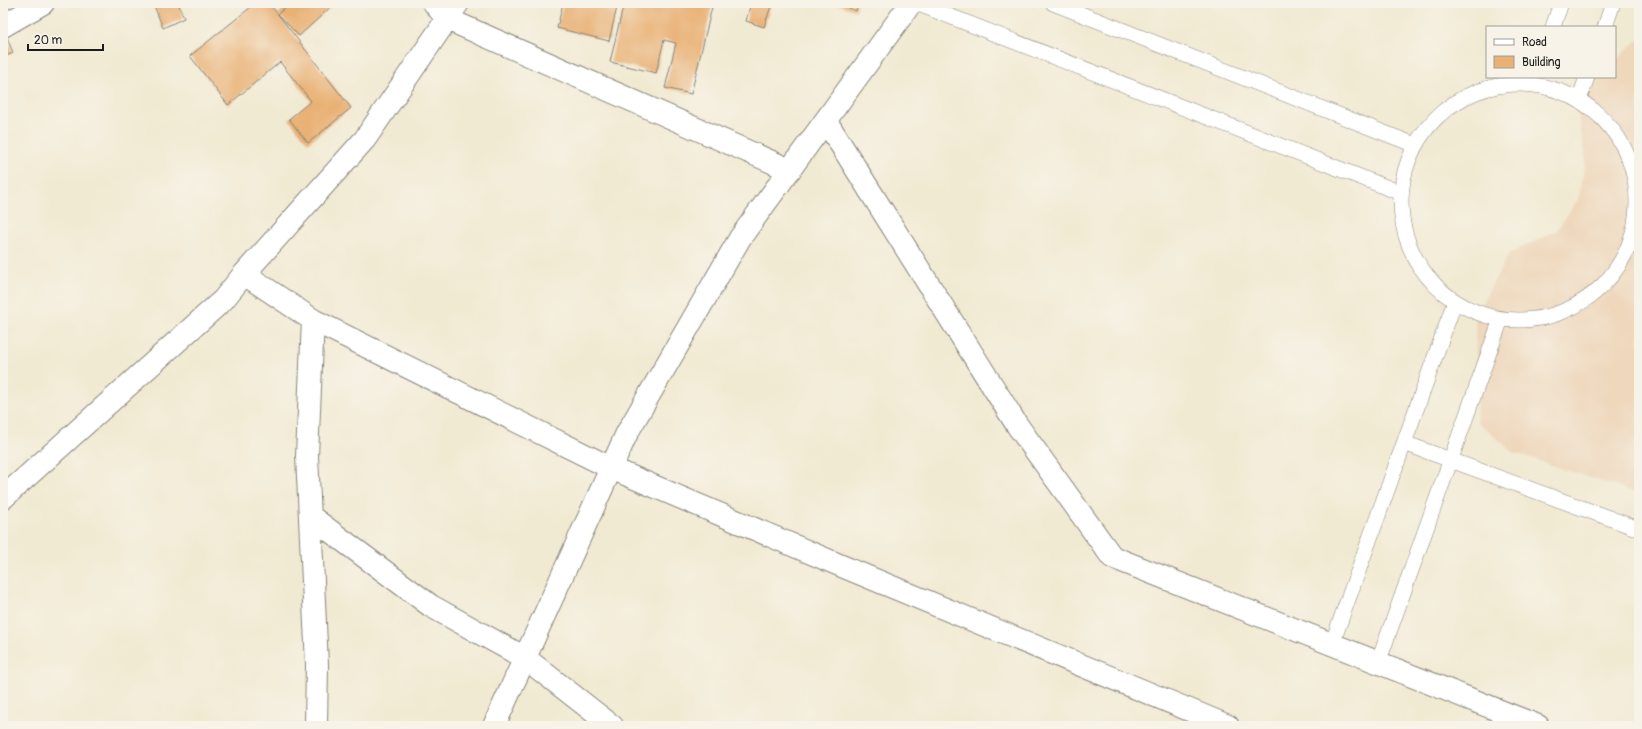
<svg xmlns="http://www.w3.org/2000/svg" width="1642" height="729" viewBox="0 0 1642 729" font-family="Pangolin,sans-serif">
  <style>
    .built { fill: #eed7bb }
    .building { fill: #e9b174 }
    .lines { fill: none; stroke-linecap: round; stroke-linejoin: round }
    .lane-casing { stroke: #868378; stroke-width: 16 }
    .street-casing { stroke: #868378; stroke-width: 24 }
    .lane { stroke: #fff; stroke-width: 15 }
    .street { stroke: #fff; stroke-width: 22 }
  </style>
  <rect width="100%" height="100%" fill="#f7f3e8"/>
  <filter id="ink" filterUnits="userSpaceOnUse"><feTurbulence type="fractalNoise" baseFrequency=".025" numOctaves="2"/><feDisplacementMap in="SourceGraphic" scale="8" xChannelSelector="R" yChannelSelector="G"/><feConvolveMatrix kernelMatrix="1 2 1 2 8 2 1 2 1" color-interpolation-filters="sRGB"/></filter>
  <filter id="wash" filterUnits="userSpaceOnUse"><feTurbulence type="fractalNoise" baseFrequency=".012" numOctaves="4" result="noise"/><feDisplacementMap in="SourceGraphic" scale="16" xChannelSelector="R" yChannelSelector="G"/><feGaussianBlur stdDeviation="0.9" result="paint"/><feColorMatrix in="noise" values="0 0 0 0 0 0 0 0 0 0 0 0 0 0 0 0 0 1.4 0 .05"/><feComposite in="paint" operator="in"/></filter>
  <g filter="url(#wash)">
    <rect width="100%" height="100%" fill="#f1ead3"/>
    <path class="built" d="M1639,39V494L1512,452L1477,421L1475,316L1509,254L1557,230L1578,199L1586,160L1575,99L1598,77H1615V61Z"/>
    <g id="blocks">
      <path class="building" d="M153,3H178L184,18L163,28Z
        M256,3H269L351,108L308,143L289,119L311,101L280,62L228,105L190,56Z
        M284,3H335L299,36L278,14L287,6Z
        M563,3H618L609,41L557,28Z
        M624,3H643L651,5V3H713L691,94L665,88L676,43L664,40L656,73L610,62Z
        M751,3H772L764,27L746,21Z
        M835,3H858L856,11Z
        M3,27L13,53L3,57Z"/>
    </g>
  </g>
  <g filter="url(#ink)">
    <use href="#blocks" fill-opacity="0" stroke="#868378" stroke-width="1"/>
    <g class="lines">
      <g class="lane-casing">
        <path id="lane" d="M916,3L1401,193
          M1053,3L1415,145
          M1553,27L1561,3
          M1605,27L1613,3
          M1401 202a118 118 0 1 1 236 0a118 118 0 1 1-236 0Z
          M1579,100L1587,77
          M1404,443L1639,529
          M1332,644L1455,301
          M1378,663L1501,319"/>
      </g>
      <g class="street-casing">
        <path id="street" d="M434,3L447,19L790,170
          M3,26L43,3
          M826,121L1017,425L1112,557L1538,726
          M244,274L313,320L307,456L317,665L316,726
          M313,320L611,468L844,567L1228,726
          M3,498L223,300L244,274L365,139L458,3
          M310,516L431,606L525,658L612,726
          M494,726L627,433L740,238L911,3"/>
      </g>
      <use href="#lane" class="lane"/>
      <use href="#street" class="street"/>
    </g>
  </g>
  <rect width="1642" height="729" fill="none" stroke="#f7f3e8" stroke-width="16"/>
  <rect x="1486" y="26" width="130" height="52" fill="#f7f3e8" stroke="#9f9d96"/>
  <rect x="1494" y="39" width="20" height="6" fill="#ffffff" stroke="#9f9d96"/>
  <text x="1522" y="46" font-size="12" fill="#1c1c1c">Road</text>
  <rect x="1494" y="56" width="20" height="12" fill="#e9b174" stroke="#9f9d96"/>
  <text x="1522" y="66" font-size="12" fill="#1c1c1c">Building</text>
  <path d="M28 44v6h75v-6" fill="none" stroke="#1c1c1c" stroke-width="2"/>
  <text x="34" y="44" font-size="12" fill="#1c1c1c" stroke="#f7f3e8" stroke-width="3" paint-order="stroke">20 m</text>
</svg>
